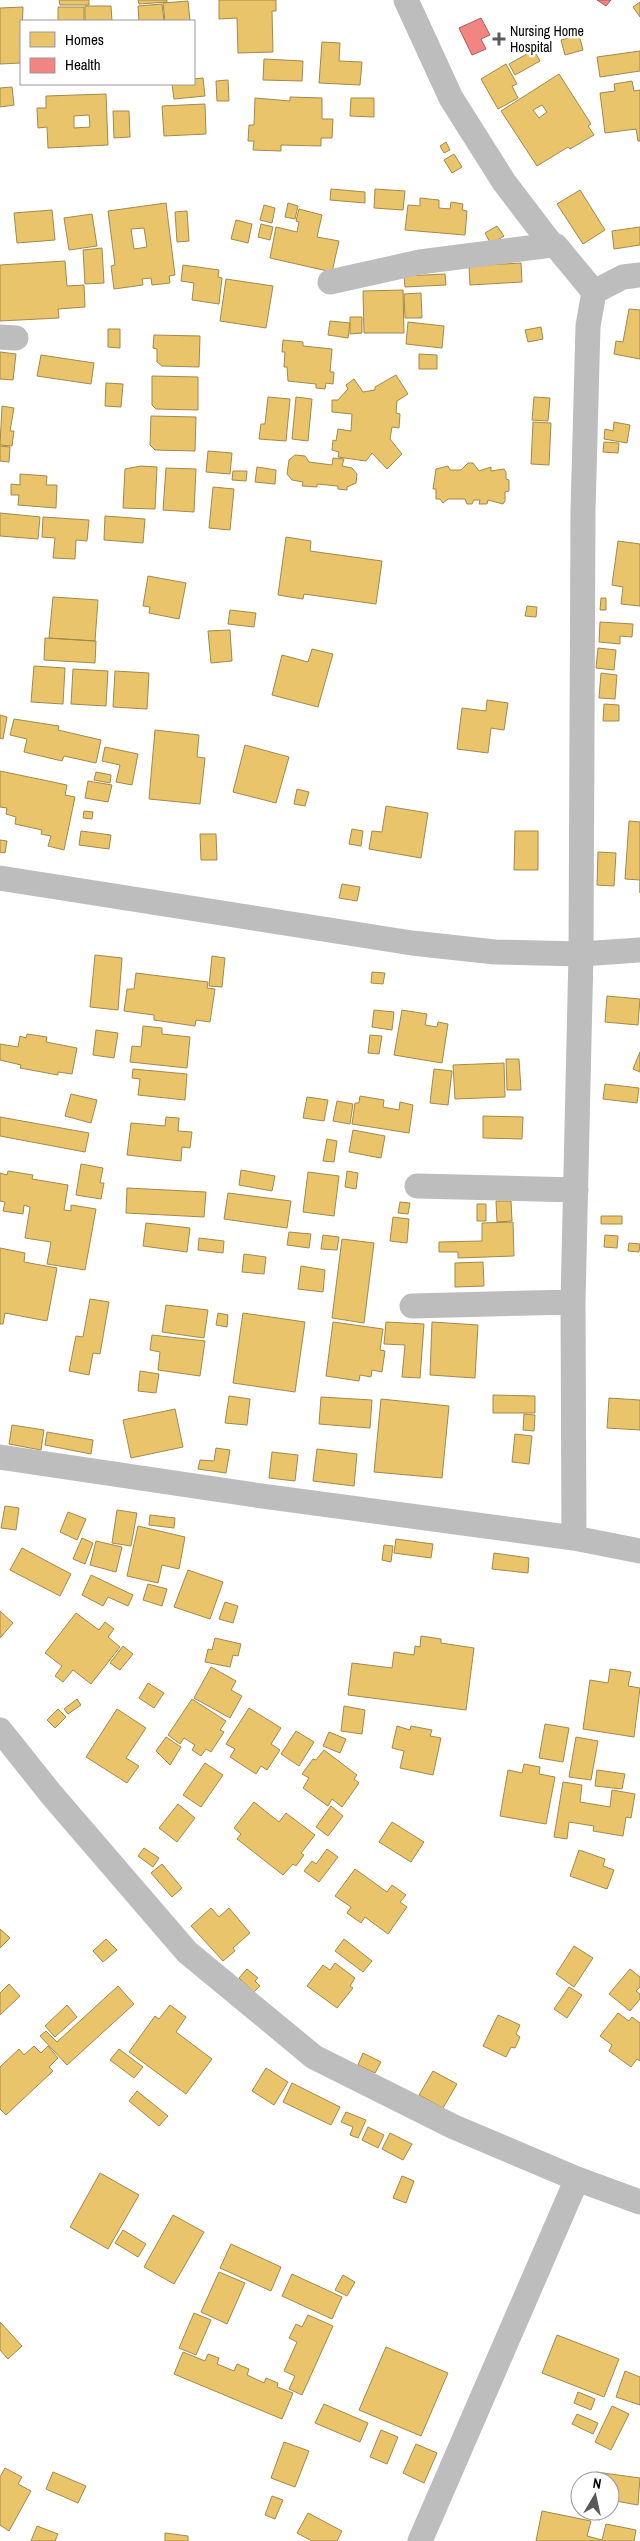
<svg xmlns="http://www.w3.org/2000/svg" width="640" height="2541" viewBox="0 0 640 2541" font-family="'Archivo Narrow',sans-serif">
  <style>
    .homes { fill: #e9c46a; stroke: #a3894a; fill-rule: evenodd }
    .health { fill: #f28482; stroke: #a95c5b }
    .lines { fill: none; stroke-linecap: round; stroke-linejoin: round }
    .minor { stroke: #bdbdbd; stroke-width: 25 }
    .poi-dot { fill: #595959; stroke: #fff; stroke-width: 2 }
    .labels { text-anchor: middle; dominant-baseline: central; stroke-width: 5; stroke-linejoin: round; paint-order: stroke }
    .poi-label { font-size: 14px; fill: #000; stroke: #fff; text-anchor: start }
  </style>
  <rect width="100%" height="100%" fill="#fff"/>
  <path class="homes" d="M59,0H89V5H60Z
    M138,0H167V2L139,4Z
    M219,0H276V11H272L273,52L238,53L237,18L219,19Z
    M188,1L190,21H165L163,3Z
    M640,2V17L633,7Z
    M162,4L164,21H139L138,6Z
    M85,6H111L112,21H85Z
    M23,7L21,63L0,64V8Z
    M58,7H84V21H58Z
    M579,35L583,50L565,55L561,40Z
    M322,42L340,43L339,61L362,62L360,85L319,83Z
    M534,50L540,61L515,75L509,64Z
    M640,51V71L600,77L597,57Z
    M264,59L303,61L302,81L263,80Z
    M506,64L517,84L512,86L518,98L498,109L481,79Z
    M559,74L591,124L588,126L594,135L570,149L568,147L537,166L501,111ZM542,105L547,112L539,118L533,110Z
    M203,78L205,96L174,99L172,84H194V79Z
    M228,80L229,101H217L216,81Z
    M632,81L634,91L640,90V141H638L636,129L605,133L600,93L615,91L614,84Z
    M12,87L14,105L0,107V88Z
    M106,94L108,145L48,148L47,127L38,128L37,108H46V96ZM89,115L90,127L74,128V116Z
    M290,97L322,98V119H333L332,138H321V146L281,145V151L253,150L254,141H248L249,125H254L255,98L290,101Z
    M351,98H374V117L350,116Z
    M205,104L206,134L164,136L162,106Z
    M113,111H129L130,137L114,138Z
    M446,142L450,150L444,153L440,146Z
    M454,154L462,167L452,173L444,160Z
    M331,189L365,192V203L330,200Z
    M375,189L405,191L403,210L374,208Z
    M580,190L605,230L583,244L557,204Z
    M420,198L439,200V208L450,209L451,202L463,204L462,210L467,211L465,235L405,230L408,205L420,206Z
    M166,203L175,275L169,276L170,283L152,285L151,278L142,279L143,285L114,289L111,266L115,265L108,211ZM144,228L147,247L134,249L131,229Z
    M288,203L298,206L295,219L285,217Z
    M264,205L275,208L272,223L260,220Z
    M299,209L322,215L317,237L339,241L332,272L270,258L276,227L297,232L299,222L296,221Z
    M52,210L55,240L17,243L14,213Z
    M187,211L189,241L177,242L175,212Z
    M92,214L97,246L69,250L64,218Z
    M236,220L252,224L248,243L231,239Z
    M261,224L273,227L270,240L258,237Z
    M497,226L504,236L491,244L485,233Z
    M640,227V245L614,249L612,231Z
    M102,248L104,283L85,284L83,250Z
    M65,261L67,286L84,285L85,307L58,309L59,318L0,321V265Z
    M521,263L522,282L470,285L469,266Z
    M183,265L219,270L218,277L222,278L219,304L192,300L194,283L181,281Z
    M445,274L446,285L405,287L404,276Z
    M226,279L273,286L266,328L220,321Z
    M403,290L404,333H364L363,291Z
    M421,293L422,318H405L404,294Z
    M629,309L640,310V359L614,354L616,341L623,342Z
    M350,317H362V333L350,334Z
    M330,321L350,323L348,338L328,335Z
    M408,322L444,326L442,348L406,344Z
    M541,327L543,339L528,342L525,330Z
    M108,329H120V348L108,347Z
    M154,335L200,336L199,367L162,366L157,362V349L153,348Z
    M283,340L303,342V346L332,349L330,372H334L333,384L326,383L325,389L316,388V384L288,381L287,367H284L285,352H282Z
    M0,352L16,354L13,380L0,379Z
    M419,354L437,355V369H419Z
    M41,355L94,363L91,384L37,376Z
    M396,375L408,394L397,401L396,413L400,414L399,428L392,427L390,439L402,454L387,469L372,453L366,461L338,457L339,452L332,450L333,440L336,441L338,429L351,431L352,414L332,412V400H338L348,389L346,385L354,379L363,392L375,390V387Z
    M152,376L198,377V410L156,409L152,405Z
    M106,383L123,384L121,407L105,406Z
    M268,397L290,399L286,441L259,439L261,424H265Z
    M296,397L312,399L308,441L292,439Z
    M534,397L550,398L548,421L532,420Z
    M2,406L14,408L10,431H14L12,446L0,445Z
    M151,416L196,417L195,451L155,450L150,445Z
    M533,422L551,423L549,465L531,464Z
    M614,422L630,425L627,443L604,439L605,429L613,431Z
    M604,442L619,443L618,453L603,452Z
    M0,446L10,447L9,462L0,461Z
    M208,451L232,453L230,474L206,472Z
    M295,455L305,456L309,462L332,465L333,458L344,459L342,466L352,468L357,474L356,483L347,487V490L338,489V486L317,484V487L302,486L303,482L292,480L287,474L289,460Z
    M468,463H473L479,471L491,467V471L504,469L506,472V479L509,480V491L505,492V501L503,504L488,500L487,504H479L480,500H474L472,504H467L465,499H448L443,503L440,499H436V489H433L436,469L448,466L450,470H461Z
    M141,466L157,467L155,509L123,508L125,469Z
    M257,467L276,470L275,484L255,482Z
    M166,468L196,469L194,512L163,510Z
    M233,471H247L246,481L232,480Z
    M20,474L47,476L46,485H57L56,508L18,505L19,495H11V484L20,485Z
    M213,487L234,489L230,530L209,528Z
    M0,513L40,517L38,539L0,536Z
    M105,516L145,519L143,543L104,540Z
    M43,517L89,520L87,541L76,540L75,559L53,558L55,538L42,537Z
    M286,537L311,541L310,551L382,561L376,604L304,594L303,599L278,595Z
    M618,541L640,544V606L621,604L623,587L612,585Z
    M148,576L186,583L179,619L149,613L150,607L143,606Z
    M53,597L98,600L95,641L49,638Z
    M601,598H606V610H600Z
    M527,606L537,607L536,617L525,616Z
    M230,610L256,613L254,627L228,624Z
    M600,622L633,624L632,637L620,636V644L599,642Z
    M230,630L232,661L211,663L208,631Z
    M45,638L96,641L95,663L44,660Z
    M598,648L616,650L614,670L596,668Z
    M312,649L333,654L318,707L272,695L282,655L308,662Z
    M34,666L65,668L63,704L31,702Z
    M73,669L108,671L106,706L71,704Z
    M115,671L149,673L147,709L113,707Z
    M601,673L617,675L615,699L599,698Z
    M487,700L508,703L504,730L491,728L488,753L457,749L462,708L486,711Z
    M604,704L619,705V721H603Z
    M0,715L7,717L3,739L0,738Z
    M14,719L59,726L58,730L101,740L96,763L64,756L62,761L24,752L27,739L10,735Z
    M155,730L199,735L197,757L205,758L200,804L149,799Z
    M245,745L289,757L276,803L233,792Z
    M105,747L138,754L132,785L116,782L120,765L102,761Z
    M0,771L67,785L65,795L75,797L64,850L48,846L51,836L41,834L42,830L15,824L16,817L6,814L7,808L0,807Z
    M96,772L111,775L110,783L94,780Z
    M88,781L112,785L108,802L85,798Z
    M297,789L309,792L305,806L294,804Z
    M386,806L428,813L421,858L369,849L372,831L382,832Z
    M84,811L93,812L92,819L83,818Z
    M629,821L640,822V893V880L625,879Z
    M352,829L363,831L361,846L349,844Z
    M81,831L111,835L109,849L79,845Z
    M515,831H538V870H514Z
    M200,834H216L217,860H201Z
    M0,840L7,841L5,853L0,852Z
    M598,852L616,853L614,886L597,885Z
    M342,884L360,887L357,901L339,898Z
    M95,955L122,958L118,1010L90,1007Z
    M212,956L225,958L222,987L209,986Z
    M372,972L385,973L383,984L371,983Z
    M136,973L208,982L207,988L215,989L210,1022L196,1020L195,1026L154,1020V1015L124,1011L127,989H134Z
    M607,996L640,999L638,1025L605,1022Z
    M374,1010L394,1012L392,1030L372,1027Z
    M402,1010L427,1014L425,1025L437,1027L438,1022L448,1024L442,1063L394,1055Z
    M143,1026L162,1028V1034L190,1037L187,1068L130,1062L132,1046L141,1047Z
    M96,1030L118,1033L114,1058L93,1055Z
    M27,1034L47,1037L46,1042L77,1048L72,1074L58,1072V1075L20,1068L21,1065L0,1060V1044L18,1047L20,1036L26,1038Z
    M370,1035L382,1036L379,1054L368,1053Z
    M640,1052V1072L633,1069Z
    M506,1059H519L521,1090H507Z
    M504,1063L505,1097L455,1099L453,1065Z
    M133,1069L187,1074L185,1100L138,1095L140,1079L132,1078Z
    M434,1069L452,1071L448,1105L430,1103Z
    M605,1084L639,1088L637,1103L603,1099Z
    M71,1094L97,1100L91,1123L65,1116Z
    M360,1096L384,1100L383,1107L399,1110L400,1102L413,1105L409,1133L352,1124L355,1103H359Z
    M307,1097L328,1100L324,1121L303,1118Z
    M337,1101L353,1104L350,1124L333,1121Z
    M483,1116L523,1117L522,1139L483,1138Z
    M0,1117L89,1133L85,1152L0,1136Z
    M166,1117L179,1118L178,1131L192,1132L190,1148L182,1147L181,1161L127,1155L131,1123L165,1126Z
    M353,1130L385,1136L381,1158L349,1152Z
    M327,1139L337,1141L334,1162L323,1161Z
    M81,1164L103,1168L100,1183H104L101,1199L76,1195Z
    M241,1170L275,1176L272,1191L239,1185Z
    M8,1171L33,1175L32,1179L68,1185L64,1210L71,1211V1205L96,1209L85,1270L47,1264L51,1242L25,1238L30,1207L24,1205L23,1214L3,1211L5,1202L0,1201V1173L7,1175Z
    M347,1171L358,1173L356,1189L345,1187Z
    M308,1172L339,1176L334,1216L303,1212Z
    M127,1188L206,1192L204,1217L126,1213Z
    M228,1193L291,1201L287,1228L224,1219Z
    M496,1201H511L512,1221L497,1222Z
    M400,1202L410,1203L408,1214L398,1213Z
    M477,1204H486V1221H477Z
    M601,1216H622V1224H601Z
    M393,1217L409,1219L407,1243L390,1241Z
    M513,1222L514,1256L458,1258V1252H439V1242L482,1241V1223Z
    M146,1223L190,1228L187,1252L143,1246Z
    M289,1232L311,1234L309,1248L287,1245Z
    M323,1235L339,1237L337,1250L321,1249Z
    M605,1235L618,1236L617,1248L604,1247Z
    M199,1238L224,1241L223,1253L198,1250Z
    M342,1239L374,1243L364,1323L332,1318Z
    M629,1243L640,1244L639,1252L628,1251Z
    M0,1248L25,1253L24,1262L57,1268L47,1321L5,1313L3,1324H0Z
    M244,1254L266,1257L264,1274L242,1272Z
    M483,1262L484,1286L455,1287V1263Z
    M301,1266L325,1270L323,1292L298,1289Z
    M90,1299L109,1302L100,1354L93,1353L89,1375L69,1371L76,1336L83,1337Z
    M166,1305L208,1310L204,1338L162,1332Z
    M218,1313L228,1315L227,1327L216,1325Z
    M243,1313L305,1322L295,1392L233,1383Z
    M333,1322L383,1329L380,1350L385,1351L382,1372L372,1370L371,1377L360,1375L359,1381L326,1376Z
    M386,1322L424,1324L420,1378L402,1377L405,1345L384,1344Z
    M432,1322L478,1325L475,1378L430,1375Z
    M152,1335L205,1341L200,1376L158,1370L160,1352L150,1350Z
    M140,1371L159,1374L156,1393L138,1391Z
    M493,1395L535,1396V1413H493Z
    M229,1396L250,1399L247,1425L225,1423Z
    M321,1397L372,1400L370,1428L319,1424Z
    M609,1398L640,1400V1430L607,1428Z
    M381,1399L449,1406L442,1478L374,1472Z
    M175,1409L183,1447L131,1458L123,1420Z
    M524,1414L535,1415L534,1431L523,1430Z
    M12,1425L44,1430L41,1450L9,1444Z
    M47,1432L93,1440L91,1454L45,1445Z
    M515,1434L532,1436L529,1464L512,1462Z
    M216,1448L230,1450L226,1473L198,1469L200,1460L214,1461Z
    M317,1449L357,1454L354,1486L313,1481Z
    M272,1452L298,1455L295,1481L269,1478Z
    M5,1506L19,1508L16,1530L1,1528Z
    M117,1510L137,1513L131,1546L112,1543Z
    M68,1512L86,1519L77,1540L60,1532Z
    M150,1515L175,1518L174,1528L149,1525Z
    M138,1526L185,1537L179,1569L162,1565L158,1583L127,1576Z
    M82,1538L93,1543L85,1564L73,1559Z
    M396,1539L433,1544L431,1558L394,1553Z
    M96,1541L122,1547L116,1572L90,1565Z
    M384,1545L393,1546L391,1562L382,1560Z
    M22,1548L71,1574L60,1596L10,1570Z
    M494,1553L529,1558L528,1573L492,1569Z
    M188,1570L223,1582L210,1619L174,1607Z
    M91,1575L133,1595L128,1606L108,1597L103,1606L82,1595Z
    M148,1584L167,1589L162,1606L143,1600Z
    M225,1602L238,1606L233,1623L219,1619Z
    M0,1611L13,1623L0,1638Z
    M76,1613L99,1630L105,1622L114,1629L108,1637L120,1647L91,1684L73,1670L63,1682L55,1676L62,1666L45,1653Z
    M421,1636L441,1639V1643L474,1648L466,1710L348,1695L352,1663L392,1668L394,1652L414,1655L415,1646L420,1647Z
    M215,1638L241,1644L238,1656L233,1655L230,1667L205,1662L208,1649L212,1650Z
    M123,1646L133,1654L120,1670L110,1663Z
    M211,1667L236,1681L231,1690L242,1696L230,1718L194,1698Z
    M610,1669L631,1672L628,1686L640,1688L634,1737L583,1729L590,1680L608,1683Z
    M148,1683L164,1693L154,1708L139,1698Z
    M77,1699L81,1705L68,1714L64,1709Z
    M192,1699L226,1721L220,1730L224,1732L211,1752L206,1749L201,1756L192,1750L195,1745L184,1738L180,1744L168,1735Z
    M344,1706L365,1710L362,1734L341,1731Z
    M249,1708L281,1728L271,1744L280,1750L267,1770L261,1766L256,1774L230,1757L235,1749L226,1744Z
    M58,1709L66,1717L55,1728L47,1720Z
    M117,1709L146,1728L126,1758L139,1766L127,1783L86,1757Z
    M545,1724L569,1728L563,1762L539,1758Z
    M397,1726L410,1730L411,1726L432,1730L430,1736L441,1738L433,1775L400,1768L404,1751L392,1748Z
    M296,1731L314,1742L299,1766L281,1754Z
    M329,1732L346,1739L340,1753L323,1746Z
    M166,1737L181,1747L170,1765L156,1751Z
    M576,1737L598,1741L591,1780L569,1777Z
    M324,1750L357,1775L354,1779L359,1783L342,1807L332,1799L328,1806L303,1788L309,1778L302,1774L313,1759L316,1760Z
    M205,1763L223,1775L201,1807L183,1795Z
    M524,1764L540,1767L539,1774L555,1777L546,1824L500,1816L508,1770L522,1773Z
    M597,1770L625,1774L622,1789L595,1786Z
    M563,1782L582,1785L580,1802L610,1807L612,1790L635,1794L631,1818L626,1817L623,1836L593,1831L594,1826L569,1822L567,1839L554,1837Z
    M254,1802L279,1822L286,1813L315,1835L301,1853L304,1855L296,1866L293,1864L283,1875L237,1839L241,1834L234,1828Z
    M178,1804L195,1818L177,1842L159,1828Z
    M331,1806L343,1816L328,1836L316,1827Z
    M392,1822L424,1842L411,1862L379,1842Z
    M144,1848L159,1858L153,1867L138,1856Z
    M327,1849L338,1857L319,1882L304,1871L312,1861L316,1864Z
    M579,1850L605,1859L603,1866L614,1870L607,1889L570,1876Z
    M162,1864L182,1888L172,1897L151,1873Z
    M355,1869L387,1892L392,1885L406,1895L400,1902L407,1907L388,1934L365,1917L361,1923L347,1913L351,1907L335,1896Z
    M211,1908L219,1917L229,1908L250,1933L233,1948L235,1951L223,1961L191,1926Z
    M0,1929L10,1938L0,1948Z
    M106,1939L117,1950L103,1962L93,1951Z
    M344,1939L372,1961L363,1972L335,1951Z
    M574,1946L593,1958L574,1987L556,1974Z
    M335,1963L355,1978L350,1986L353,1988L337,2008L307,1986L323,1965L330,1970Z
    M247,1969L258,1978L255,1981L260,1986L254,1992L239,1978Z
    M630,1969L640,1977V1987L636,1991L640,1994V1999L630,2011L609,1994Z
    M9,1984L20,1996L0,2015V1993Z
    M118,1986L134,2004L67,2065L40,2036L46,2031L57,2042Z
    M569,1987L582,1995L567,2018L554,2009Z
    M67,2005L77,2017L55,2037L45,2026Z
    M170,2005L186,2017L176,2032L212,2059L186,2094L129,2052L155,2016L159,2019Z
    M618,2013L629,2021L632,2017L640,2023V2061L637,2059L631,2067L609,2051L612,2045L600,2036Z
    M498,2015L520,2025L516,2034L520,2037L515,2048L511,2047L506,2057L483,2046Z
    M34,2046L41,2053L48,2046L58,2058L49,2067L53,2071L6,2115L0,2109V2067L19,2049L24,2055Z
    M119,2049L143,2067L134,2078L110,2060Z
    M363,2053L381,2062L375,2073L358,2065Z
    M266,2068L288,2082L274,2105L252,2091Z
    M433,2071L457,2084L443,2108L419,2095Z
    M292,2083L340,2107L331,2125L283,2102Z
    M137,2091L168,2116L159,2126L129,2101Z
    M346,2112L366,2120L358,2138L350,2135L353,2127L341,2122Z
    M368,2127L384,2135L378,2148L362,2140Z
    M390,2133L412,2144L403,2160L382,2149Z
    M100,2173L139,2195L108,2249L70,2227Z
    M402,2176L414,2181L406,2203L393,2198Z
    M173,2215L204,2232L174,2284L144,2267Z
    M123,2230L146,2244L138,2257L115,2243Z
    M231,2244L281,2267L271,2291L220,2268Z
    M219,2272L245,2283L227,2324L201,2312Z
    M292,2274L342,2297L332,2319L282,2296Z
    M343,2275L355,2282L347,2296L335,2290Z
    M194,2313L211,2320L196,2355L179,2348Z
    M308,2315L333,2326L302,2395L289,2389L295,2376L284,2371L297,2342L289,2338L296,2324L302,2327Z
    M0,2322L22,2346L8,2359L0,2350Z
    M557,2335L619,2359L604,2397L542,2373Z
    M386,2347L448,2373L421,2436L359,2410Z
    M183,2352L205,2361L208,2354L219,2358L217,2364L234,2371L237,2364L249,2369L247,2375L264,2383L266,2378L278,2383L277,2387L293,2393L282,2419L174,2374Z
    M625,2371L640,2377V2405L616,2397Z
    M578,2392L595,2399L591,2410L574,2403Z
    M324,2404L368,2423L360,2442L315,2423Z
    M612,2406L629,2414L611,2450L595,2442Z
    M577,2414L598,2423L593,2434L572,2424Z
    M381,2430L398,2437L387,2464L370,2457Z
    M284,2442L309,2451L295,2487L271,2478Z
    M416,2444L437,2453L424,2483L403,2473Z
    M5,2468L22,2477L18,2484L31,2491L9,2531L0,2525V2477Z
    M53,2472L86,2486L78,2503L46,2489Z
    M596,2472L640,2478L638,2505L610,2500V2481H595Z
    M272,2496L283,2500L275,2519L265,2515Z
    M542,2511L591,2521L587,2536L602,2540L606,2524L636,2530L634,2541H536Z
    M591,2511H602L600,2520L589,2518Z
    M308,2513L342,2531L337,2541H312L297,2533Z
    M37,2526L58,2534L55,2541H31Z
    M165,2533L188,2536V2541H165Z"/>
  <path class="health" d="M597,0H611L606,6Z
    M481,18L490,35L481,39L486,49L472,55L459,28Z"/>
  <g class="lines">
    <path class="minor" d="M406,0L451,98L504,182L552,245L556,246L594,292L588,326L583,511L581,954L573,1302L574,1538
      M330,282L420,262L552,245
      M594,292L623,277L640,275
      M0,337L16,338
      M0,878L412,943L495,952L581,954L640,950
      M417,1186L576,1190
      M412,1306L573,1302
      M0,1457L255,1495L574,1538L640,1551
      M0,1730L51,1794L187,1952L314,2057L454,2127L577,2179L640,2202
      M420,2541L577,2179"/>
  </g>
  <path class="poi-dot" d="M496.5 31.5h5v5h5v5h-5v5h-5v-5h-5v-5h5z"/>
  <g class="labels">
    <g class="poi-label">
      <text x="510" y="31">Nursing Home<tspan x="510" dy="16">Hospital</tspan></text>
    </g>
  </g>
  <rect x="20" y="20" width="175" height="65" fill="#ffffff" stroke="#999999"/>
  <rect x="30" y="32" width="25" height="15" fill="#e9c46a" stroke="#999999"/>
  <text x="65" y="45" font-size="15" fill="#000000">Homes</text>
  <rect x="30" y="58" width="25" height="15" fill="#f28482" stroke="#999999"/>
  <text x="65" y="70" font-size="15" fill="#000000">Health</text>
  <g transform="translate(595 2496) rotate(9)"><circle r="24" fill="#ffffff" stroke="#999999"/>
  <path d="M0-4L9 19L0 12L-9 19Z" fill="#595959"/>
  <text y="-8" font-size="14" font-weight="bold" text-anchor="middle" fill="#000000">N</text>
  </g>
</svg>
